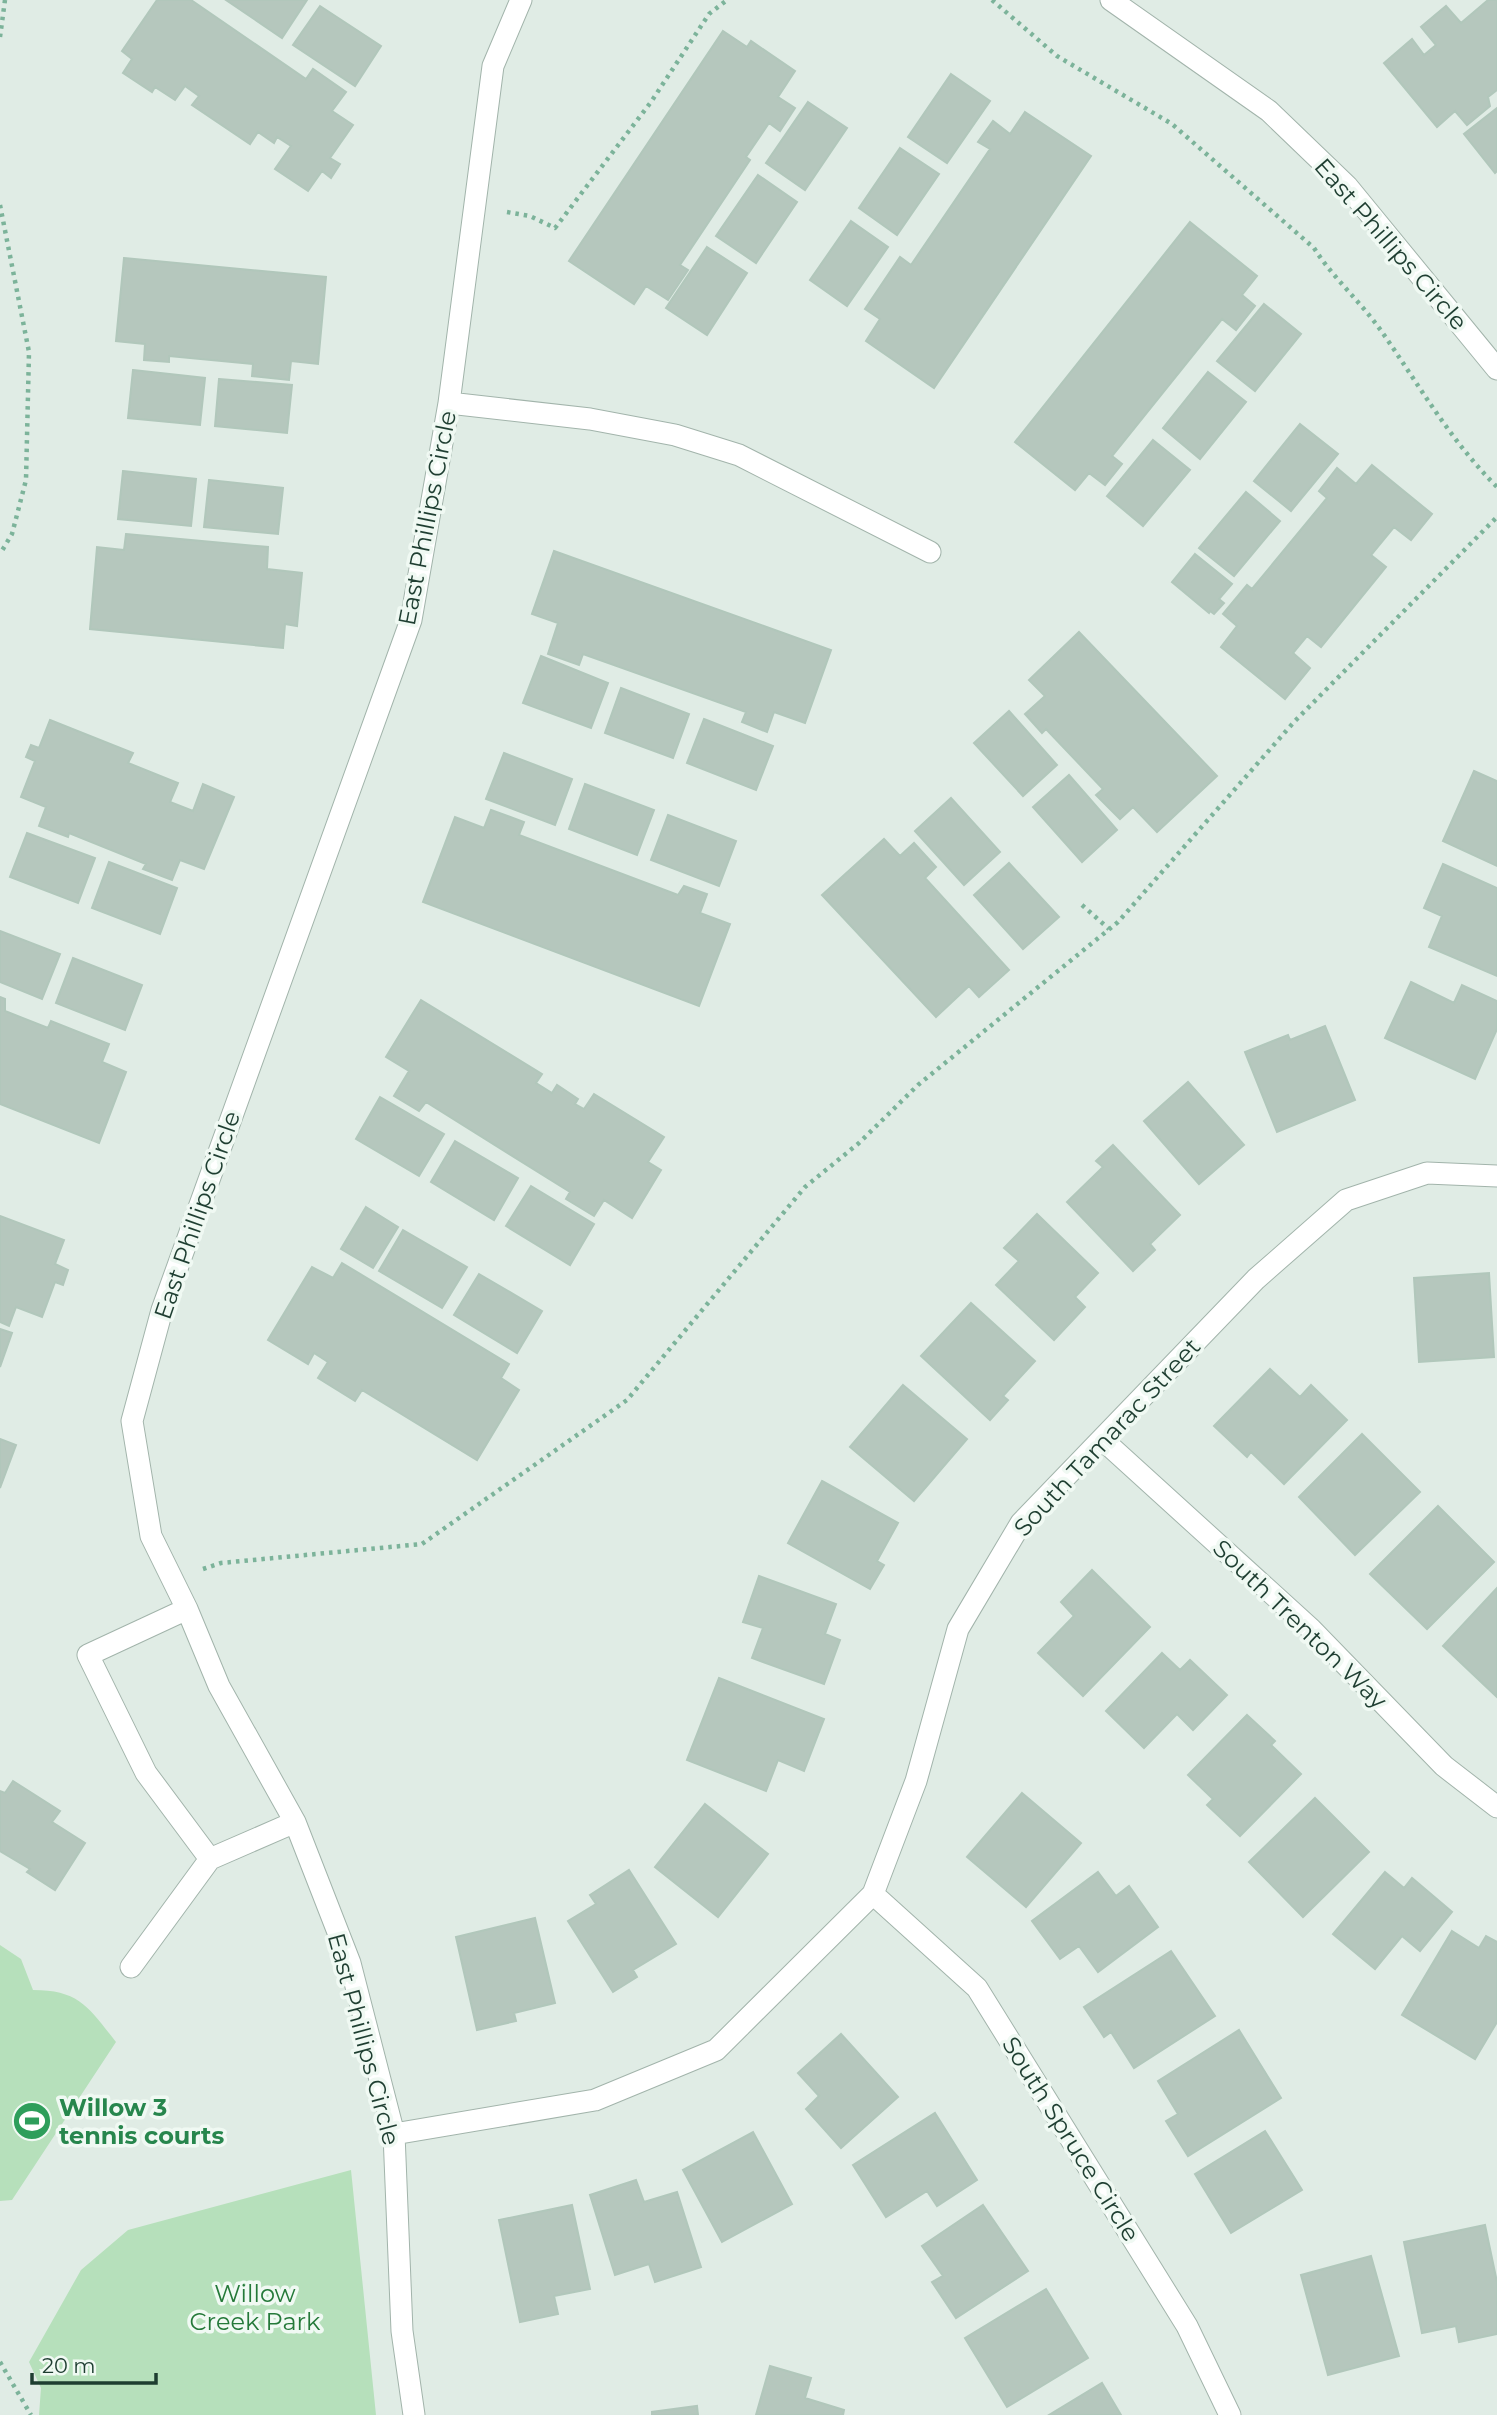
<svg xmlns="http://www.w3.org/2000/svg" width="1497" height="2415" viewBox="0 0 1497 2415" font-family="Montserrat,sans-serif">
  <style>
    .green { fill: #b6e0bb }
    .building { fill: #b5c7bd; stroke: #b1c7bb; stroke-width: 2 }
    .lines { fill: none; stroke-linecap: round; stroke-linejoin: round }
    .minor-casing { stroke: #a2b4ab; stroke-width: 23 }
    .path { stroke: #7cb39a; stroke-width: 4.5; stroke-dasharray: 3.5 5; stroke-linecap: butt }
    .minor { stroke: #fff; stroke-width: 21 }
    .labels { text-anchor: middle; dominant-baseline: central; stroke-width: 7; stroke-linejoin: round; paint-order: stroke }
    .street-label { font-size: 24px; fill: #1e3e31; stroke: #f0f9f3 }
    .leisure-label { font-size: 24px; font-weight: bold; fill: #27864d; stroke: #f0f9f3; text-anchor: start }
    .park-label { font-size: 24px; fill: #247939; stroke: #f0f9f3 }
  </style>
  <rect width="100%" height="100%" fill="#e0ece5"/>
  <path class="green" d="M0,1945L21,1959L33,1990C80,1990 89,2008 116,2042L12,2200L0,2201Z
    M351,2170L376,2415H39L41,2388L29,2362L81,2270L128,2230Z"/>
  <path class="building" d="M157,0H191L306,79L313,69L346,92L332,111L353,125L330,158L340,164L331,178L322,171L308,191L275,169L291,146L277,137L274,143L258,132L250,144L192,105L199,96L185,86L175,100L155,87L152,92L123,73L132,59L122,51Z
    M226,0H307L282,38Z
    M1488,0H1497V90L1488,97L1490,106L1467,125L1455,111L1437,127L1384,63L1412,39L1424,55L1436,45L1421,27L1446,6L1461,23Z
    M320,6L381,46L355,86L293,45Z
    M723,31L747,47L751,41L795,71L778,97L795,108L780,131L769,123L746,157L750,160L680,265L688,270L668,300L646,286L634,304L569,261Z
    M951,74L990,101L947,163L908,137Z
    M808,102L847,128L805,190L766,163Z
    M1497,108V171L1495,173L1464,134Z
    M1025,112L1091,156L934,388L866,341L880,319L865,309L900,257L911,265L990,149L978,142L993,121L1010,134Z
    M900,148L939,174L897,235L859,208Z
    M758,175L797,202L756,263L716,236Z
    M851,221L888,247L847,306L810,280Z
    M1190,222L1257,276L1242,295L1255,306L1236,330L1222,319L1112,456L1122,464L1105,485L1089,473L1075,490L1015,442Z
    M707,247L747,273L707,335L666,308Z
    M124,258L326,277L318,364L291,361L289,380L252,376L253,364L169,356V362L144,360L145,344L116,341Z
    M1264,304L1301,334L1255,391L1217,361Z
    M133,370L205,378L200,425L128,418Z
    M1208,372L1246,402L1200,459L1163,428Z
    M219,379L292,385L287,433L215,426Z
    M1300,424L1338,454L1291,511L1254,481Z
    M1153,440L1190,470L1143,526L1107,496Z
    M1372,465L1432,514L1411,540L1394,527L1371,555L1386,567L1321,647L1307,636L1293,653L1310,668L1285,699L1221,647L1237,626L1223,614L1247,585L1252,589L1327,498L1319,491L1337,468L1356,484Z
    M123,471L196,479L191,526L118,519Z
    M209,480L283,488L278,534L204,527Z
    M1246,492L1280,521L1234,576L1199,548Z
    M126,534L268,547L267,569L302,573L297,626L285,624L283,648L90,629L97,547L124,550Z
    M554,551L831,650L805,723L774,712L767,732L742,722L746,712L583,654L579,665L548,654L558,623L532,614Z
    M1195,554L1232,584L1219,599L1224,603L1214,614L1210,611L1209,613L1172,582Z
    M1079,632L1217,776L1157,832L1133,807L1120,819L1096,795L1103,789L1046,729L1042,733L1025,714L1045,696L1029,680Z
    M541,656L608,683L591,728L523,703Z
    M621,688L689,714L673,758L605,733Z
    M1009,711L1057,765L1023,796L974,743Z
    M704,719L773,746L756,790L687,763Z
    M50,720L133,753L128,763L178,783L170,802L193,811L203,784L234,797L204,869L180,860L172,880L143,869L146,864L69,833L68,837L39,826L46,807L21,797L35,761L26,757L31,745L39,748Z
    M504,753L572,779L555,825L486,799Z
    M1474,771L1497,781V866L1443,841Z
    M1069,775L1117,830L1082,862L1033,807Z
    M585,784L654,810L637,855L569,829Z
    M951,798L1000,852L964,885L915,831Z
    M491,810L524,822L519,835L678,895L684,886L707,894L700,913L730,924L699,1006L423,902L455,817L484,828Z
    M668,815L736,841L719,886L651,860Z
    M27,833L95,858L78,903L10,877Z
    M884,839L900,856L914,843L936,867L925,878L1009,970L979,997L969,986L936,1017L822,895Z
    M109,862L177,888L160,934L92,908Z
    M1009,863L1059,917L1023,949L974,895Z
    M1443,864L1497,888V976L1429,947L1442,916L1424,908Z
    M0,931L60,954L42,999L0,982Z
    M73,958L142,985L125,1030L56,1003Z
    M1411,982L1454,1003L1462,985L1497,1001V1029L1475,1079L1385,1038Z
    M0,997L5,999V1011L48,1028L51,1021L109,1044L102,1062L126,1072L99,1143L0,1104Z
    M421,1000L542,1074L536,1083L552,1093L557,1085L578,1099L575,1104L584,1109L594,1094L664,1137L648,1162L661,1170L632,1218L604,1200L594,1216L566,1199L570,1192L426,1102L419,1111L394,1096L409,1071L386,1057Z
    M1325,1026L1355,1100L1277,1132L1245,1052L1288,1035L1290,1040Z
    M1188,1082L1244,1145L1199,1184L1144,1121Z
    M380,1097L444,1134L419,1176L356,1139Z
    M455,1141L518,1178L494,1220L431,1182Z
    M1113,1145L1180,1215L1150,1244L1155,1250L1133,1271L1067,1202L1103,1167L1096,1161Z
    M531,1186L594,1224L570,1265L506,1226Z
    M366,1207L398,1227L373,1268L341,1249Z
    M1037,1214L1098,1273L1075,1297L1085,1307L1054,1340L996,1285L1019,1261L1004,1248Z
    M0,1216L64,1240L55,1264L68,1270L63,1285L55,1282L42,1317L16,1307L9,1326L0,1322Z
    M403,1230L467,1267L442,1308L379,1271Z
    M342,1263L509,1364L501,1378L519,1390L477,1460L362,1390L355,1401L318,1378L328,1362L314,1353L308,1364L268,1340L312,1267L333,1278Z
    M1489,1273L1494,1357L1419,1362L1414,1278Z
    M479,1274L542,1311L517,1353L454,1315Z
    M971,1303L1035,1361L1003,1396L1008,1400L990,1420L921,1356Z
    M0,1329L12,1333L0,1367Z
    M1270,1369L1300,1397L1311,1385L1347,1420L1284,1484L1251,1452L1247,1457L1214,1426Z
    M903,1385L967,1439L914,1501L850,1447Z
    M1362,1434L1420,1492L1355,1555L1299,1497Z
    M0,1439L16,1445L0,1488Z
    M822,1481L898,1523L877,1561L884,1565L870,1589L788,1543Z
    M1438,1506L1494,1562L1427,1629L1370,1574Z
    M1092,1570L1150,1627L1083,1696L1038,1653L1074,1616L1061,1602Z
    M759,1576L836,1604L825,1634L840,1640L824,1684L752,1658L763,1628L743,1622Z
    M1497,1588V1697L1443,1646Z
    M1162,1653L1180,1670L1190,1660L1227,1695L1193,1730L1177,1714L1144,1748L1106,1711Z
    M719,1678L824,1719L804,1771L778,1760L766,1791L687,1760Z
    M1247,1715L1275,1741L1271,1745L1301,1774L1240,1836L1207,1805L1213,1799L1188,1775Z
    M13,1781L60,1811L52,1822L85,1843L55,1890L27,1872L30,1869L0,1851V1791L5,1793Z
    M1022,1793L1081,1843L1026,1907L967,1857Z
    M1315,1798L1369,1852L1303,1917L1249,1862Z
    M705,1804L768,1854L718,1917L655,1867Z
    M629,1870L676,1944L633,1970L637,1977L613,1992L568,1921L596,1904L590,1895Z
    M1098,1872L1116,1896L1129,1886L1158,1927L1098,1972L1079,1946L1060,1959L1032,1921Z
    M1385,1872L1404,1888L1412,1878L1452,1912L1420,1951L1402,1936L1375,1969L1333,1934Z
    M535,1918L555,2003L514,2013L516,2021L477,2030L456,1937Z
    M1452,1931L1479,1948L1486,1936L1497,1942V2022L1475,2059L1402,2015Z
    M1171,1951L1215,2016L1134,2068L1111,2032L1104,2037L1084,2007Z
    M1239,2030L1281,2098L1188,2156L1166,2121L1178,2114L1158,2081Z
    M841,2034L898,2097L841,2148L806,2109L819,2096L798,2073Z
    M935,2113L977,2180L937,2206L927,2191L886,2217L853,2165Z
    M1265,2131L1302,2190L1231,2233L1195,2174Z
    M753,2132L792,2204L722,2242L683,2170Z
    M636,2180L644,2202L677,2192L701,2267L655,2282L649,2264L615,2275L590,2195Z
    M572,2205L590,2289L554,2296L558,2314L520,2322L499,2220Z
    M983,2205L1028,2271L956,2318L932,2282L943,2276L922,2246Z
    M1485,2225L1497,2282V2334L1459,2342L1456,2326L1422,2333L1404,2242Z
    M1371,2256L1399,2356L1328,2375L1301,2275Z
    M1046,2289L1088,2358L1007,2407L965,2338Z
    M770,2366L811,2378L805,2398L844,2410L843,2415H756Z
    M1102,2383L1121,2415H1049Z
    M697,2406L698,2415H652V2412Z"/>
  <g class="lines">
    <g class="minor-casing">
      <path id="minor" d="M1111,0L1269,111L1347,186L1497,369
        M449,403L590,419L675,435L739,455L930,552
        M1103,1440L1311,1629L1444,1766L1497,1807
        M187,1609L88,1655L146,1773L210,1859
        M873,1894L977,1988L1187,2326L1230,2415
        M131,1967L210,1859L295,1822
        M394,2134L595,2100L716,2050L873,1894L916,1781L958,1629L1021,1523L1256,1279L1346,1200L1427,1173L1497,1176
        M414,2415L402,2331L394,2134L350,1963L295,1822L219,1686L187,1609L151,1536L132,1421L162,1310L411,620L449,403L493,66L521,0"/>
    </g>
    <path class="path" d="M992,0L1057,56L1172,124L1314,248C1333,278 1361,302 1382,332C1419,385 1450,440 1497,487
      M0,37L5,0
      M0,205L29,352L26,480L12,534L0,554
      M507,212L530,216L555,228L651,102L709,14L727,0
      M1082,905L1109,929
      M203,1569L221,1563L422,1544L627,1400L805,1187L859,1143L918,1085L1118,922L1294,722L1497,517
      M0,2362L31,2415"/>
    <use href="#minor" class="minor"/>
  </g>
  <defs>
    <g id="stadium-disc" transform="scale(2.0125)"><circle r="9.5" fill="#2e9e5b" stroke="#f0f9f3"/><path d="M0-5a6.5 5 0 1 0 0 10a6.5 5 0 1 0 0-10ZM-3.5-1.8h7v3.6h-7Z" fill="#fff"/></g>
  </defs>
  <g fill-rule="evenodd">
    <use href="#stadium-disc" x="32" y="2121"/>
  </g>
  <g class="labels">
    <g class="street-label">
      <text transform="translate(1391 244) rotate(49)">East Phillips Circle</text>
      <text transform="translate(427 518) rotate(-79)">East Phillips Circle</text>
      <text transform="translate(197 1215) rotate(-71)">East Phillips Circle</text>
      <text transform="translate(1107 1437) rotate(-47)">South Tamarac Street</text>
      <text transform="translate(1300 1624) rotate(44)">South Trenton Way</text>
      <text transform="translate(364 2039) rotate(75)">East Phillips Circle</text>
      <text transform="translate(1071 2139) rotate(58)">South Spruce Circle</text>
    </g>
    <g class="leisure-label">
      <text x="59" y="2107">Willow 3<tspan x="59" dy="28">tennis courts</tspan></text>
    </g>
    <g class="park-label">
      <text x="255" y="2293">Willow<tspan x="255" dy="28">Creek Park</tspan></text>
    </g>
  </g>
  <path d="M32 2373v10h124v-10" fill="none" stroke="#1e3e31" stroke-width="3.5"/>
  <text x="42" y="2373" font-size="21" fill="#1e3e31" stroke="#f0f9f3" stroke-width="5" paint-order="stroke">20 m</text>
</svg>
